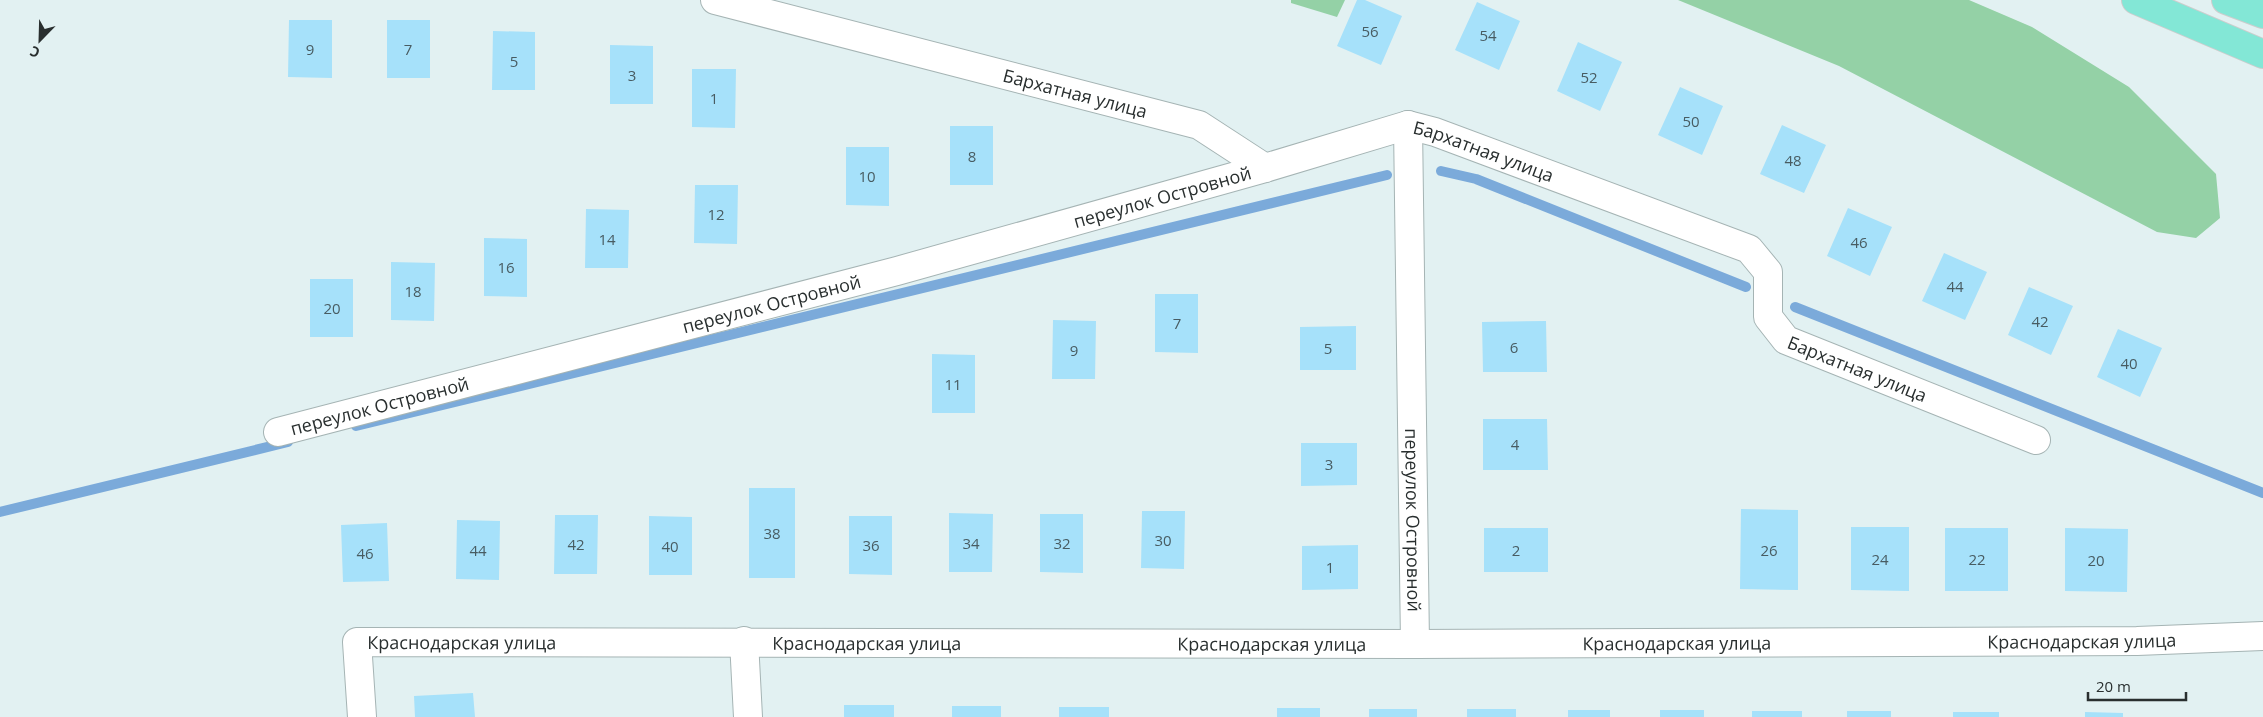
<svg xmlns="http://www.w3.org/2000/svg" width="2263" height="717" viewBox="0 0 2263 717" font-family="'Open Sans',sans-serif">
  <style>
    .forest { fill: #94d1a6 }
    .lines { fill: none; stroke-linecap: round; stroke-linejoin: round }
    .stream { stroke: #7baada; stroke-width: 10 }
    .building { fill: #a6e1fa }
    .minor-casing { stroke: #a5b4b4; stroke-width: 30 }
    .major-casing { stroke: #cccdcd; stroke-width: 30 }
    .minor { stroke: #fff; stroke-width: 28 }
    .major { stroke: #83e7d6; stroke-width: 28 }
    .labels { text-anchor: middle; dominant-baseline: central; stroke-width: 4.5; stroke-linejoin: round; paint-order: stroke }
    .number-label { font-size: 15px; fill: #485c62 }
    .street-label { font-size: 18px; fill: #292f2f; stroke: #e2f1f2 }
  </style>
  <rect width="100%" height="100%" fill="#e2f1f2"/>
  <path class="forest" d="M1291,0H1345L1337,17L1291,3Z
    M1678,0H1969L2032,27L2129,87L2216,174L2220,218L2196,238L2157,232L1839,66Z"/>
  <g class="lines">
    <path class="stream" d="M1441,171L1476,179L1746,287
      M1795,307L2263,493
      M356,426L1387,175
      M0,512L288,442"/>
  </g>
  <path class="building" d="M1357,0H1365L1402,16L1381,65L1337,46Z
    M1477,2L1520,21L1499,70L1455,50Z
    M289,20H332V78L288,77Z
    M387,20H430V78H387Z
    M493,31L535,32V90H492Z
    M1578,42L1622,62L1600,111L1557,91Z
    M610,45L653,46V104H610Z
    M692,69H736L735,128L692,127Z
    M1680,87L1723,106L1702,155L1658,135Z
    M1782,125L1826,145L1804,193L1760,174Z
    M950,126H993V185H950Z
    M846,147H889V206L846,205Z
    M695,185H738L737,244L694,243Z
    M1848,208L1892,227L1870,276L1827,256Z
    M586,209L629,210L628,268H585Z
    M484,238L527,239V297L484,296Z
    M1944,253L1987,272L1965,320L1922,301Z
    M391,262L435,263L434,321L391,320Z
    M310,279H353V337H310Z
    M2029,287L2073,306L2051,355L2008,335Z
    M1155,294H1198V353L1155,352Z
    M1053,320L1096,321L1095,379H1052Z
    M1546,321L1547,372H1483L1482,322Z
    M1356,326V370H1300V327Z
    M2118,329L2162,348L2140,397L2097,377Z
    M932,354L975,355V413H932Z
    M1483,419H1547L1548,470H1483Z
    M1301,443H1357V485L1301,486Z
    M749,488H795V578H749Z
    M1741,509L1798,510V590L1740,589Z
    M1142,511H1185L1184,569L1141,568Z
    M949,513L993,514L992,572H949Z
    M1040,514H1083V573L1040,572Z
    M555,515H598L597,574H554Z
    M649,516L692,517V575H649Z
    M849,516H892V575L849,574Z
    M457,520L500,521L499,580L456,579Z
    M387,523L389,581L343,582L341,525Z
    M1851,527H1909V591L1851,590Z
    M1484,528H1548V572H1484Z
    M1945,528H2008V591H1945Z
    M2065,528L2128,529L2127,592L2065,591Z
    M1358,545V589L1302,590V546Z
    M473,693L475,717H415L414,696Z
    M844,705H894V717H844Z
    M952,706H1001V717H952Z
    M1059,707H1109V717H1059Z
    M1277,708H1320V717H1277Z
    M1369,709H1417V717H1369Z
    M1467,709H1516V717H1467Z
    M1568,710H1610V717H1568Z
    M1660,710H1704V717H1660Z
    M1752,711H1802V717H1752Z
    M1847,711H1891V717H1847Z
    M1953,712H1999V717H1953Z
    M2085,712L2123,713V717H2085Z"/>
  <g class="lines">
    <g class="minor-casing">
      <g id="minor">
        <path id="s1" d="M715,0L1199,125L1265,168"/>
        <path id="s2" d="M1408,125L1415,644"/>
        <path id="s3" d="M278,432L897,271L1265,168L1408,125L1435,132L1749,249L1768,272V317L1786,340L2036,440"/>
        <path d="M744,641L748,717"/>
        <path id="s4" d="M362,717L357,642L1415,644L2137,641L2263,636"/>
      </g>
    </g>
    <g class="major-casing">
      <path id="major" d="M2136,0L2263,54
        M2226,0L2263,14"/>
    </g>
    <use href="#minor" class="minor"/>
    <use href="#major" class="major"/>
  </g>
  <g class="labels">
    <g class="number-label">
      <text x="1370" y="31">56</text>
      <text x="1488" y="35">54</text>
      <text x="310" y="49">9</text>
      <text x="408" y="49">7</text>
      <text x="514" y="61">5</text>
      <text x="632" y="75">3</text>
      <text x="1589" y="77">52</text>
      <text x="714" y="98">1</text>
      <text x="1691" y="121">50</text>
      <text x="972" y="156">8</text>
      <text x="1793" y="160">48</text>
      <text x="867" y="176">10</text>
      <text x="716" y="214">12</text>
      <text x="607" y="239">14</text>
      <text x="1859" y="242">46</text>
      <text x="506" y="267">16</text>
      <text x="1955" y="286">44</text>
      <text x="413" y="291">18</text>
      <text x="332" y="308">20</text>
      <text x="2040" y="321">42</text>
      <text x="1177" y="323">7</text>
      <text x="1514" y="347">6</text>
      <text x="1328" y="348">5</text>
      <text x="1074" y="350">9</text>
      <text x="2129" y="363">40</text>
      <text x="953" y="384">11</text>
      <text x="1515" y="444">4</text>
      <text x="1329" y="464">3</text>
      <text x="772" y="533">38</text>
      <text x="1163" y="540">30</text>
      <text x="971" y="543">34</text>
      <text x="1062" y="543">32</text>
      <text x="576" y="544">42</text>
      <text x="871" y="545">36</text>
      <text x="670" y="546">40</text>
      <text x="478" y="550">44</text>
      <text x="1516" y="550">2</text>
      <text x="1769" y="550">26</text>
      <text x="365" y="553">46</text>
      <text x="1880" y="559">24</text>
      <text x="1977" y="559">22</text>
      <text x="2096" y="560">20</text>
      <text x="1330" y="567">1</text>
    </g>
    <g class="street-label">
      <text stroke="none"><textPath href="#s1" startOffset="372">Бархатная улица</textPath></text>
      <text stroke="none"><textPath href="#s3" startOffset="1251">Бархатная улица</textPath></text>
      <text stroke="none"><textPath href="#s3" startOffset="915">переулок Островной</textPath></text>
      <text stroke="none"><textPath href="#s3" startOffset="510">переулок Островной</textPath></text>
      <text stroke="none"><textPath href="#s3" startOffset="1715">Бархатная улица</textPath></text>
      <text stroke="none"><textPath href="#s3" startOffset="105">переулок Островной</textPath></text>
      <text stroke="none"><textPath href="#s2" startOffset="395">переулок Островной</textPath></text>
      <text stroke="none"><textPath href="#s4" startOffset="1800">Краснодарская улица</textPath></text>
      <text stroke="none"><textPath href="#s4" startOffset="180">Краснодарская улица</textPath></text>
      <text stroke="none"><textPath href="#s4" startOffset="585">Краснодарская улица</textPath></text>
      <text stroke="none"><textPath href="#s4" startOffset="990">Краснодарская улица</textPath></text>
      <text stroke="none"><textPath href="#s4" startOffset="1395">Краснодарская улица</textPath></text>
    </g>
  </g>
  <g transform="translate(40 40) rotate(203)" stroke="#e2f1f2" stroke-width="4" paint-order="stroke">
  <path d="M0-4L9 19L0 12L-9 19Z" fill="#292f2f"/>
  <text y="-8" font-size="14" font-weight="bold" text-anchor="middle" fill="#292f2f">С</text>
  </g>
  <path d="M2088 692v8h98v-8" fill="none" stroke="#292f2f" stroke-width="2.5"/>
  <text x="2096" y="692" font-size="15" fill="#292f2f" stroke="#e2f1f2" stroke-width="4" paint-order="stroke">20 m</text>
</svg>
